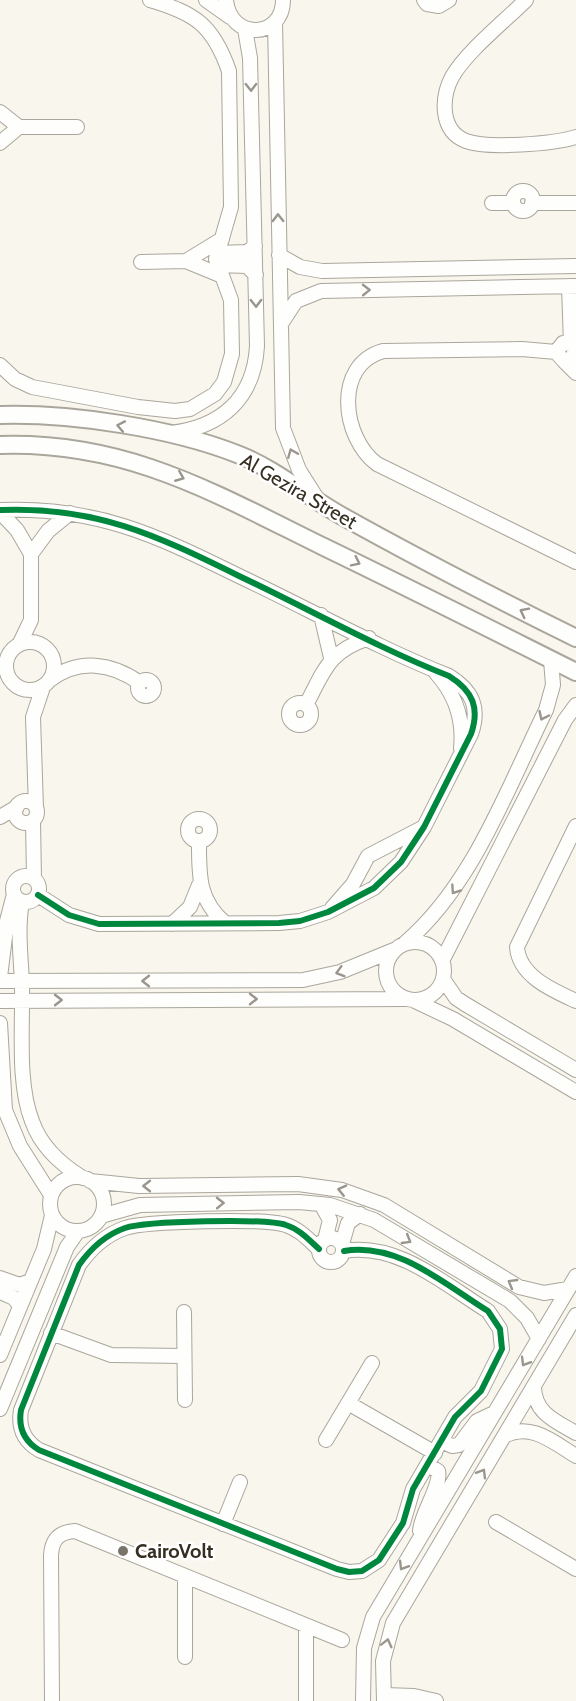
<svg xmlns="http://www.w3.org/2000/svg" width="576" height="1701" viewBox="0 0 576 1701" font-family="Cabin,sans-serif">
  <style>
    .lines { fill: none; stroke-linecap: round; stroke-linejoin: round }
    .minor-casing { stroke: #aaa69c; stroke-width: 16 }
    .major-casing { stroke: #aaa69c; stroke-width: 20 }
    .minor { stroke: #fefefc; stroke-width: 14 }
    .major { stroke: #fefefc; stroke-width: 16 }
    .cycleway-casing { stroke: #fff; stroke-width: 10 }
    .cycleway { stroke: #00873e; stroke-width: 6 }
    .oneway { stroke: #9a968e }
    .poi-dot { fill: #7a7569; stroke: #fff; stroke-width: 2 }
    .labels { text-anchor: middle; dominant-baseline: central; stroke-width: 5; stroke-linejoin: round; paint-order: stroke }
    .street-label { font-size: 20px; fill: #352f21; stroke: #fff }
    .poi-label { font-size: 20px; font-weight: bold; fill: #352f21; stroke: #fff; text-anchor: start }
  </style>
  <rect width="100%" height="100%" fill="#f9f6ee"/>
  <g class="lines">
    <g class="minor-casing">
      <path id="minor" d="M206,0L230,17
        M226,0C230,41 283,39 283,0
        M424,0L427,4L439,6L449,0
        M526,0C505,21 466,52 452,77C441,98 440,131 466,141C487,149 554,144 576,137
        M275,22L283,428L299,470L318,500
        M0,112L19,127H77
        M0,143L19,127
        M513 201a10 10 0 1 1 20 0a10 10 0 1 1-20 0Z
        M492,203H513
        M532,203H576
        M217,253L247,252L255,246
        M279,255L300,267L322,271L576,266
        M186,261L222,239
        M141,262L186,261L220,275
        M217,265L247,266L256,275
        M569,286L571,344
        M281,324L296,301L321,291L576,286
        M556,352L563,343L571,344L575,351L572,358L564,361L556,352L522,349L383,351C333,365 342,438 377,464L576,562
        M564,361L576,373
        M0,365L15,379L32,387L138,407L175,411L190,409L215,394L224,382L232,354L231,300L216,259L231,207L229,71C213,25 195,13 150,0
        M171,433C221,427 254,399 257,346L250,58L245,29
        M0,510C95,506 156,535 239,576C309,609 378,648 449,676C473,691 480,708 471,734L424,827L401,862L374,888L328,912L300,921L279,923L99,924L69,915L38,895
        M0,512L17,530L31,554V620L19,645
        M31,554L48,531L70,513
        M321,615L331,658
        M6 666a24 24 0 1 1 48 0a24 24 0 1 1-48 0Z
        M436,673C455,694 464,719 461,748
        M138 688a8 8 0 1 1 16 0a8 8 0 1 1-16 0Z
        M50,680C79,658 112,663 140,683
        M289 714a11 11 0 1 1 22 0a11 11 0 1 1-22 0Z
        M306,705C325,669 328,652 369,638
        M15 812a11 11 0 1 1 22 0a11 11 0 1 1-22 0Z
        M36,808L33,717L43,687
        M0,817L17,807
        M188 830a11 11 0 1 1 22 0a11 11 0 1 1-22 0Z
        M33,821L34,879
        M576,826L517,947C519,976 552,990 576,1001
        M199,842C199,875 198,900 225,923
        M13 889a13 13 0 1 1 26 0a13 13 0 1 1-26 0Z
        M22,902C17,930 21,956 22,984C23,1026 17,1083 32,1121C41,1147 60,1164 83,1178
        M332,908L353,884L368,856L422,828
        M172,924L190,907L199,885
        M386 971a29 29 0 1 1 58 0a29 29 0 1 1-58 0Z
        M405,943C473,885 507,789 546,710L553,685L551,660
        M442,961L565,720L576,705
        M0,977L7,921L14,894
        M443,979L456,998L465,1004L576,1070
        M0,981L303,980L340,972L394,950
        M0,1001L406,999
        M415,1001L453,1019L576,1092
        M0,1023L5,1110L20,1146L51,1195
        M50 1204a27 27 0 1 1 54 0a27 27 0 1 1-54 0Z
        M90,1181L139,1186L298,1184L342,1190L384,1205L519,1287L544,1293L568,1289
        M321,1204L330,1220L325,1240
        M101,1216L140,1205L299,1202L330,1205L374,1220L510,1301L527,1318L539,1339
        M319 1250a12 12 0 1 1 24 0a12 12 0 1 1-24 0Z
        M342,1244L348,1223L360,1214
        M319,1249C309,1240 299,1229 286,1225C265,1218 146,1221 125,1228C105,1235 91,1248 79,1265L21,1410C18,1428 24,1441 39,1450L337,1569L349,1572L362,1571L379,1560L403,1523L413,1489L455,1417L481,1391L502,1349L500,1329L488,1311C444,1284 398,1242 344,1251
        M0,1278L20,1285L30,1281
        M0,1292L14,1298L20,1306
        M184,1312L185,1400
        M51,1333L111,1355L184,1356
        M0,1355L44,1249L52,1215
        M534,1386C534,1413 555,1421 576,1433
        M348,1403L435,1453
        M0,1409L67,1247L78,1231
        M504,1436C531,1422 553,1442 576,1456
        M326,1440L372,1363
        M441,1441L452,1446L459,1445L477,1421L494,1413
        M496,1522L576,1569
        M223,1524L240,1482
        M420,1531C421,1513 442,1485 438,1471L428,1465
        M185,1577V1657
        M306,1627V1701
        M384,1695L414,1696L436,1701
        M52,1701L51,1555C52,1539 59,1532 75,1531L342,1640
        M363,1701L364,1648L373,1617L576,1276
        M384,1701L383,1661L393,1623L576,1315"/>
    </g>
    <g class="major-casing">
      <path id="major" d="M0,415C71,413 171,428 237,454C276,469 306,496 342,516C419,559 497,599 576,638
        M0,445C127,441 214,493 324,547C409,588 492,630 576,672"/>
    </g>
    <use href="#minor" class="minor"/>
    <use href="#major" class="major"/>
    <g class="cycleway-casing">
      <path id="cycleway" d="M0,510C95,506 156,535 239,576C309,609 378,648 449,676C473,691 480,708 471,734L424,827L401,862L374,888L328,912L300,921L279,923L99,924L69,915L38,895
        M319,1249C309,1240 299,1229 286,1225C265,1218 146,1221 125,1228C105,1235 91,1248 79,1265L21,1410C18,1428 24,1441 39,1450L337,1569L349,1572L362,1571L379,1560L403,1523L413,1489L455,1417L481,1391L502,1349L500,1329L488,1311C444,1284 398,1242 344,1251"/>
    </g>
    <use href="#cycleway" class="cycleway"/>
  </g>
  <defs><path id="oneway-chevron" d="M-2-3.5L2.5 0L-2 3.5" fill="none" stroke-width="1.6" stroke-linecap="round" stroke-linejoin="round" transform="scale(1.5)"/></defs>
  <g class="oneway">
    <use href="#oneway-chevron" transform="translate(251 87) rotate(89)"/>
    <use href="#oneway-chevron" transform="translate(278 218) rotate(-91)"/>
    <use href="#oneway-chevron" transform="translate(366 290) rotate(-1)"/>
    <use href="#oneway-chevron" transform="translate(256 303) rotate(89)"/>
    <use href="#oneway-chevron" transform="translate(121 426) rotate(-169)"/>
    <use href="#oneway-chevron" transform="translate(292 453) rotate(-112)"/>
    <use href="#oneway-chevron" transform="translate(180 477) rotate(22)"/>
    <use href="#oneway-chevron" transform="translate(356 562) rotate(26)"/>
    <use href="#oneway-chevron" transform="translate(524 612) rotate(-153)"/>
    <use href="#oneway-chevron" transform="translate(543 716) rotate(115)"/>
    <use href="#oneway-chevron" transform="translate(455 890) rotate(124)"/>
    <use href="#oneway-chevron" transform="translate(340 972) rotate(164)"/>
    <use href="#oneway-chevron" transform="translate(146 981) rotate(180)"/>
    <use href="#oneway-chevron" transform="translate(253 999)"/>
    <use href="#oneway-chevron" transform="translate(58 1000)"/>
    <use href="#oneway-chevron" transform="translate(147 1186) rotate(180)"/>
    <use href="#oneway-chevron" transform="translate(342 1190) rotate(-167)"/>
    <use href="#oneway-chevron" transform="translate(220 1203) rotate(-1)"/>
    <use href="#oneway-chevron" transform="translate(407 1240) rotate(31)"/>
    <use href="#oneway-chevron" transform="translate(512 1283) rotate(-150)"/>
    <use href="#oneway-chevron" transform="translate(525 1362) rotate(121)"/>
    <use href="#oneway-chevron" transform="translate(482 1473) rotate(-59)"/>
    <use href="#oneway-chevron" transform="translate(403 1566) rotate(121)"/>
    <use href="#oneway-chevron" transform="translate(387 1643) rotate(-76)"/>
  </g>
  <circle class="poi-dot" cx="123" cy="1551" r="6"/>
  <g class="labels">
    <g class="street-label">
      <text transform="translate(299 491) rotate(30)">Al Gezira Street</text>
    </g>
    <g class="poi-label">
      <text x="135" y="1551">CairoVolt</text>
    </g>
  </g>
</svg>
